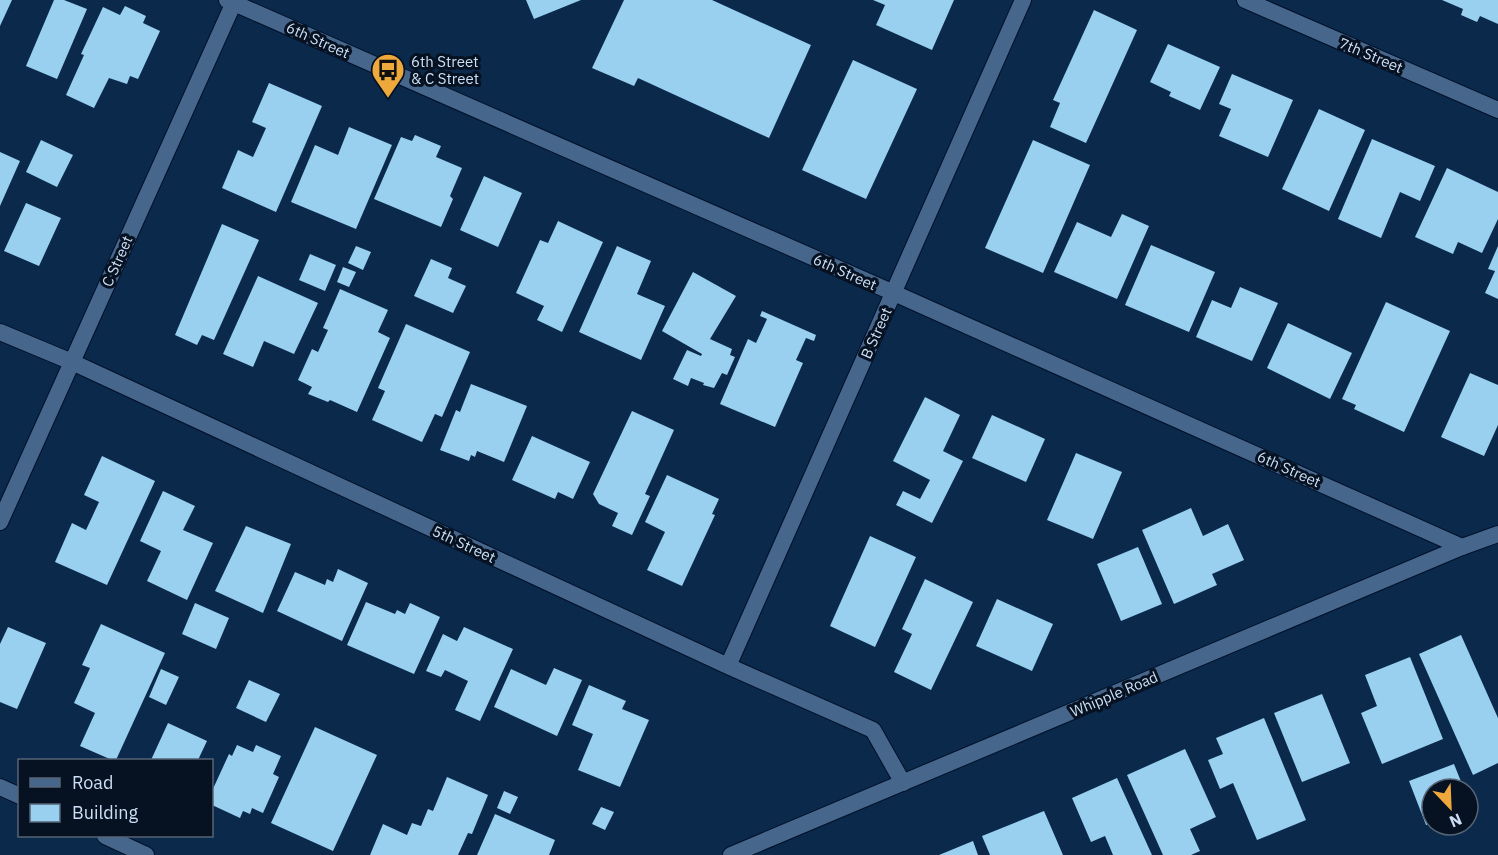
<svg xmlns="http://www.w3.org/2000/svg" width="1498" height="855" viewBox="0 0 1498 855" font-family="'IBM Plex Sans',sans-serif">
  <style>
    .building { fill: #99d0ef }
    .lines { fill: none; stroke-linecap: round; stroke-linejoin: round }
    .minor-casing { stroke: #00112a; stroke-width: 18 }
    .secondary-casing { stroke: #00112a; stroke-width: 18 }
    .minor { stroke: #46668c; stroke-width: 16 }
    .secondary { stroke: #46668c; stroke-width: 16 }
    .labels { text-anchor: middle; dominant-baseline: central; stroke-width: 6; stroke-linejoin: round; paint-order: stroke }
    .street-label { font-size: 15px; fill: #cddff6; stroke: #061221 }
    .poi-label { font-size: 15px; fill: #cddff6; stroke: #061221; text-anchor: start }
  </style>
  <rect width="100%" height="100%" fill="#0b294b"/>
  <path class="building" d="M0,0H12L0,26Z
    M54,0H64L87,9L57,79L26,66Z
    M526,0H581L534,19Z
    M624,0H712L811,45L769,138L638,78L634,86L592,68Z
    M873,0H954L932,50L876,25L885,5Z
    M1442,0H1498V24L1480,16L1477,22L1461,15L1463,9Z
    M125,6L146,16L143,23L160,31L138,79L130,76L127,84L109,78L94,108L66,95L84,55L81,54L103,7L120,15Z
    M1094,10L1137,30L1086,143L1050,127L1060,103L1053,100Z
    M1168,44L1220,67L1200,110L1169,96L1171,92L1150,82Z
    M853,60L917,89L866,199L802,170Z
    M1232,74L1293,100L1268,157L1219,136L1231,109L1219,104Z
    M269,83L322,106L276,212L222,188L238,150L253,157L266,128L252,122Z
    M1319,109L1365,130L1329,211L1282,189Z
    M349,127L392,145L356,229L291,202L315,145L338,155Z
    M415,135L441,146L436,157L462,168L450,196L453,199L441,227L374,199L401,137L412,141Z
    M1372,139L1435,166L1420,201L1400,192L1381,238L1338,219Z
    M41,140L73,155L57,187L26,172Z
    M1033,140L1090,165L1043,273L985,248Z
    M0,152L20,161L0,206Z
    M1447,168L1498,192V219L1482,253L1458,242L1453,254L1415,237Z
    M484,176L522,193L498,247L460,230Z
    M26,203L61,218L39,266L4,251Z
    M1122,214L1149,226L1117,299L1054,272L1077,222L1111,237Z
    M558,221L603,242L562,332L537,320L544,306L516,293L540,240L548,243Z
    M222,224L259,240L214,340L202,335L197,345L175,335Z
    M1151,245L1215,272L1189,332L1125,305Z
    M356,246L371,252L363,270L348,263Z
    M617,246L651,261L637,294L665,306L641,360L579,332Z
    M1498,246V299L1485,293L1495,271L1488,269Z
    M310,254L336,265L325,291L299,280Z
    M431,259L452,268L448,278L466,286L453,313L414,296Z
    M343,267L356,272L349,287L337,282Z
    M693,272L736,296L710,339L732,349L730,355L735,357L727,375L722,373L714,388L703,385L704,383L691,378L688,386L673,379L687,350L701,356L702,354L662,331Z
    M258,276L318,303L294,354L264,341L253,367L223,354Z
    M1240,287L1278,303L1252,361L1196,337L1212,300L1231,308Z
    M340,289L388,310L378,332L390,338L357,412L330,400L328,402L308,394L312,387L298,380L312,349L318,352L328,330L323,328Z
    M1386,302L1450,331L1404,432L1354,409L1356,405L1342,399Z
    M762,311L816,335L814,341L806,338L796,360L803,363L775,427L720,404L748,339L756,343L767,319L760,316Z
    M1288,323L1352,353L1330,399L1267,368Z
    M406,324L470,352L442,417L435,414L422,442L372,420L385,391L378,388Z
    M1470,373L1498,385V425L1484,456L1441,437Z
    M471,384L527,406L504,462L477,451L475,457L471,455L469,461L440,450L456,410L460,412Z
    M925,397L960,415L943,451L963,461L932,523L896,505L903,491L920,499L930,480L893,461Z
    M632,411L674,430L645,494L650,496L632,535L612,526L618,513L599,504L593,494Z
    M992,415L1045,439L1026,482L972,458Z
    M532,436L590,462L573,499L558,492L555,499L512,480Z
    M1076,453L1122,472L1093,539L1047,520Z
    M102,456L155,481L107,585L55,562L72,523L86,530L99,502L84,495Z
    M667,475L719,499L712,514L715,515L682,586L647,570L665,532L645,522Z
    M163,491L195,506L183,530L213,543L187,600L147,581L161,551L140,541Z
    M1191,508L1203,536L1228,524L1244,560L1212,574L1217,585L1174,604L1142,530Z
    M246,526L291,544L263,613L215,591Z
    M870,536L916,557L875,647L830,626Z
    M1138,547L1162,604L1121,621L1097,564Z
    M338,569L368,583L342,641L277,611L295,572L325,585L327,579L333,582Z
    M925,579L973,602L931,690L894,672L912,634L902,629Z
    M997,599L1053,624L1032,671L976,646Z
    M366,602L395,614L397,610L405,614L410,603L440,617L414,674L347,645Z
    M195,603L229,618L216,649L182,634Z
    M101,624L165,653L116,760H112L80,746L95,713L74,703L90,668L82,665Z
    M8,627L46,643L17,709L0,702V644Z
    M464,627L513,649L480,721L455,710L468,681L445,670L441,677L426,671L443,634L457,641Z
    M1461,635L1498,718V763L1473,775L1419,654Z
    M1410,657L1443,739L1382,764L1361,713L1377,706L1365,675Z
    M554,668L582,680L557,736L494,707L511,669L546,685Z
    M161,669L179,677L166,705L149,697Z
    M249,680L280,694L266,722L236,708Z
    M589,685L626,701L622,709L649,720L620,787L578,770L593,734L572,725Z
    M1322,694L1350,763L1302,782L1274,713Z
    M1264,718L1306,820L1257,840L1233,783L1220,789L1208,760L1223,754L1216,738Z
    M168,723L207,741L198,760H151Z
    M315,727L377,755L333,851L271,823Z
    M237,745L253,752L256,745L281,756L273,774L279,777L263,813L252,808L250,814L243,811L240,818L212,805V791L229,754L232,756Z
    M1185,749L1216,817L1190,829L1200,851L1191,855H1163L1127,775Z
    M1454,764L1464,789H1432V823L1426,825L1409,781Z
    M447,777L488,795L472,834L468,833L458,855H370L383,824L407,835L412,823L421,826L428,809L433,811Z
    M1117,778L1152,855H1113L1105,836L1091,842L1072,798Z
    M504,791L518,797L510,814L497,808Z
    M601,807L614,812L605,830L592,824Z
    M1044,811L1063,855H990L982,836Z
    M495,814L555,840L549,855H477Z
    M973,841L978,855H939Z"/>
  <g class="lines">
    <g class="minor-casing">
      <path id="minor" d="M227,0L894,293L1462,547
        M1245,0L1498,110
        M0,332L72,362L728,666L873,730L903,783
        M0,522L235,0
        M728,666L1023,0
        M0,787L20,796
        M105,836L146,855"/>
    </g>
    <g class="secondary-casing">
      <path id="secondary" d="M731,855L1462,547L1498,534"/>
    </g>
    <use href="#minor" class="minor"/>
    <use href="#secondary" class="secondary"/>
  </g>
  <defs>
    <g id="bus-pin" transform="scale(1.725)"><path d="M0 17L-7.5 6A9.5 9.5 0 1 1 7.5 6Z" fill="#eea83c" stroke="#061221"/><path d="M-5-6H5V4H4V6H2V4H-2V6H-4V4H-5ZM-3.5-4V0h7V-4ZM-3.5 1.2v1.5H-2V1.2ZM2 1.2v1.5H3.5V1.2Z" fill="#111"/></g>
  </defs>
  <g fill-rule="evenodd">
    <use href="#bus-pin" x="388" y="70"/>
  </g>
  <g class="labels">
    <g class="street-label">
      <text transform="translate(318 40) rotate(24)">6th Street</text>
      <text transform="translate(1371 55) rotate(23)">7th Street</text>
      <text transform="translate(117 261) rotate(-66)">C Street</text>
      <text transform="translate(845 272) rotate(24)">6th Street</text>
      <text transform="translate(876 333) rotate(-66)">B Street</text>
      <text transform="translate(1289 469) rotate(24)">6th Street</text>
      <text transform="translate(464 544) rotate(25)">5th Street</text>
      <text transform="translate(1114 694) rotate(-23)">Whipple Road</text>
    </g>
    <g class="poi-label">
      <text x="411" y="61">6th Street<tspan x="411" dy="17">&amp; C Street</tspan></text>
    </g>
  </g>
  <rect x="18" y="759" width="195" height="78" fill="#061221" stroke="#566476" stroke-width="1.5"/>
  <rect x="30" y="778" width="30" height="9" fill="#46668c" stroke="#566476" stroke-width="1.5"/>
  <text x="72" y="789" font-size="18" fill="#cddff6">Road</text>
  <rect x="30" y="804" width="30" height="18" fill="#99d0ef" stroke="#566476" stroke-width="1.5"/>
  <text x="72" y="819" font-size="18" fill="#cddff6">Building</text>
  <g transform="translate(1450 807) rotate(157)"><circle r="28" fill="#061221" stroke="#566476" stroke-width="1.5"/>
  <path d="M0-4.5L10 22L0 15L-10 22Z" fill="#eea83c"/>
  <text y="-9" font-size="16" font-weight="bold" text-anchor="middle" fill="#cddff6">N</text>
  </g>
</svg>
